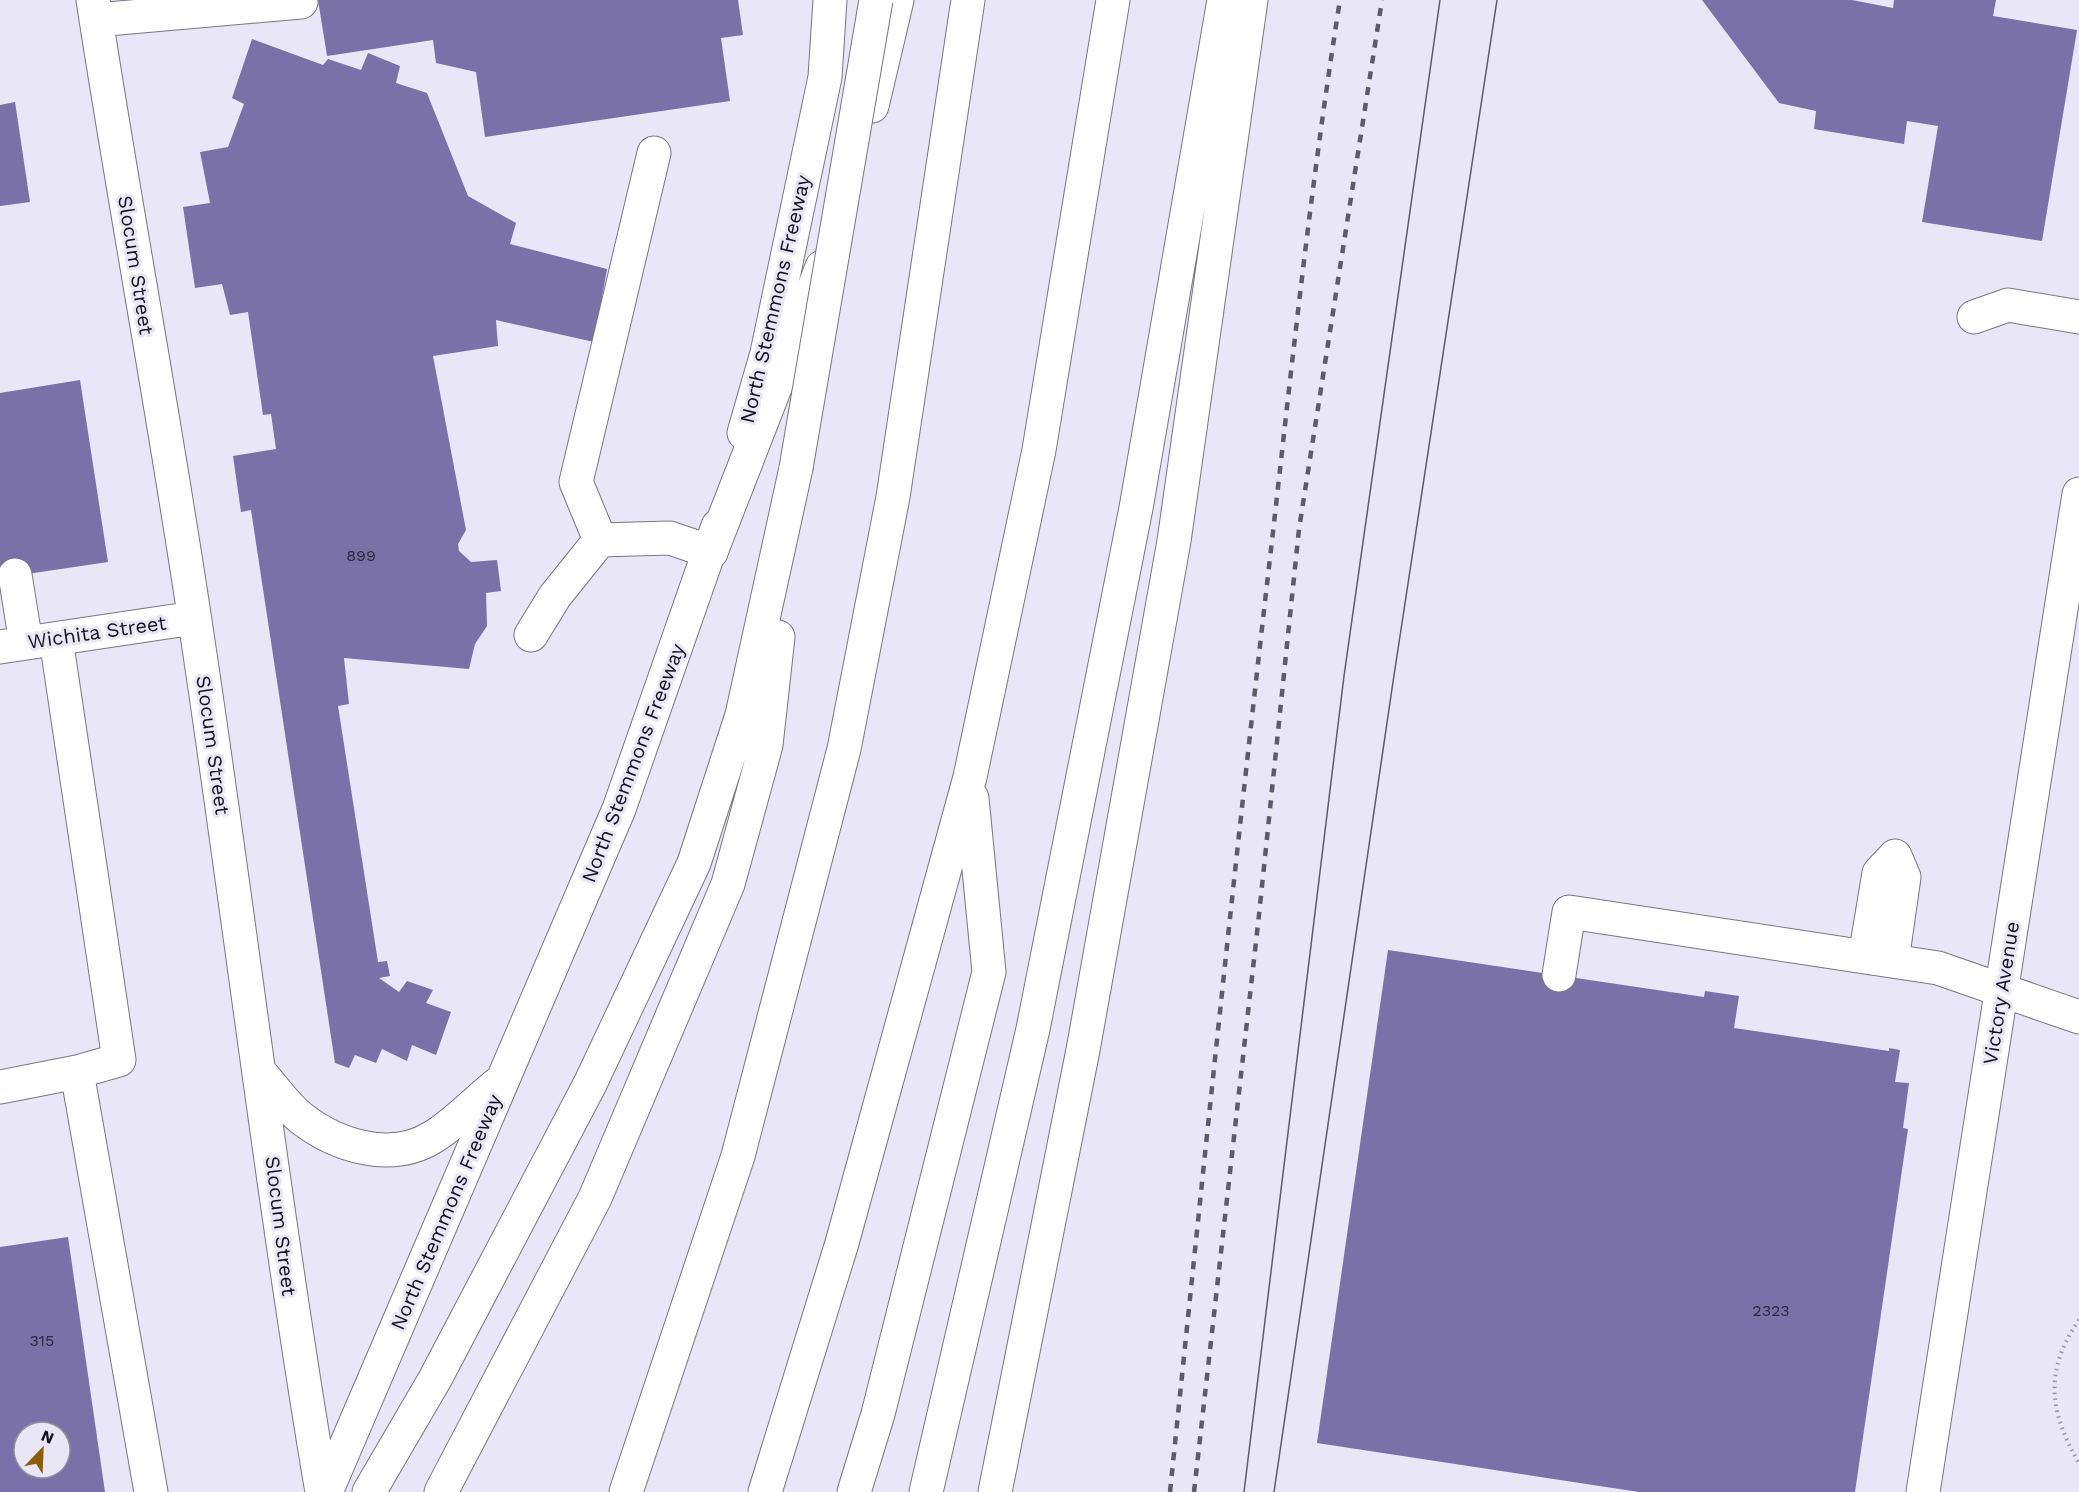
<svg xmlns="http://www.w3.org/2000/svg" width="2079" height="1492" viewBox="0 0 2079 1492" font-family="'Work Sans',sans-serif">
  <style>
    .building { fill: #7a71a9; fill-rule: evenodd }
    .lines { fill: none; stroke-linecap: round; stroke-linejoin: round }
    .minor-casing { stroke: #787685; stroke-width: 35 }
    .major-casing { stroke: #787685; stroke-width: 35 }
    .highway-casing { stroke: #787685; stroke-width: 35 }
    .path { stroke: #9896a3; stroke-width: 4; stroke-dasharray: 1.5 4.5; stroke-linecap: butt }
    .minor { stroke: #fff; stroke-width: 33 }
    .major { stroke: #fff; stroke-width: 33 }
    .highway { stroke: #fff; stroke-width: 33 }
    .tram { stroke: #5d5c66; stroke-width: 1.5 }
    .rail { stroke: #5d5c66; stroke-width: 4.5; stroke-dasharray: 8 8; stroke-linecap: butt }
    .highway-bridge-casing { stroke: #787685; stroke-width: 35; stroke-linecap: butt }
    .highway-bridge { stroke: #fff; stroke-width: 33 }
    .labels { text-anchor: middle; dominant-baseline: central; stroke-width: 6; stroke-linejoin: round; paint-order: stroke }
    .number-label { font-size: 16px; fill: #2c293c }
    .street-label { font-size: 20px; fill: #121117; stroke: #e8e6f7 }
  </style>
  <rect width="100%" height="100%" fill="#e8e6f7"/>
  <path class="building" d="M318,0H738L743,35L721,38L730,101L485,137L476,72L436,63L433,40L327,56Z
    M1702,0H1852L1893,8L1894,0H1996L1993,16L2077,30L2042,241L1922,222L1938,126L1907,121L1904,144L1814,129L1816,111L1779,103Z
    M252,39L323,65L328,59L361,70L368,53L400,66L396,83L427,93L468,196L516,223L510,244L607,269L594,342L496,320L498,346L433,356L466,530L458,544L459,551L471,562L497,560L501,591L486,593L487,626L475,644L469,669L344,658L349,704L338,706L378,962L387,961L390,976L379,978L399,992L407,981L433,990L426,1003L451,1012L436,1055L412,1045L407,1061L382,1049L376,1063L355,1055L349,1068L335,1063L251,510L241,512L233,456L276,449L271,414L263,415L248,312L230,315L222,284L195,288L183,207L210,203L200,152L228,147L244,104L232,98Z
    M15,102L30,202L0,206V105Z
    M80,380L108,562L0,578V393Z
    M1388,950L1704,997L1705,991L1739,996L1734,1028L1889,1051V1048L1900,1050L1895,1082L1909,1083L1903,1128L1908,1129L1855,1492H1639L1317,1443Z
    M68,1237L105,1492H0V1247ZM24,1432H60V1468H24Z"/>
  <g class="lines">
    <g class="minor-casing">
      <path id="minor" d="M93,0C125,207 164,414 195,621C239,911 273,1203 322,1492
        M96,20L301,2
        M654,153L576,482L600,540L670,538L711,552
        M1974,317L2008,305L2079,317
        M15,575L26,643
        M531,635L555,596L600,540
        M0,647L194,618
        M1865,957L1879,873L1895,856L1904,877L1892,961
        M1559,975L1569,912L1938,968L2079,1017
        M77,1072L151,1492
        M0,1087L77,1072L119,1060L56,639"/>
    </g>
    <g class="major-casing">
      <path id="major" d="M744,433L767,353L825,77L830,0
        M261,1074C274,1088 286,1106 301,1118C337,1146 391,1163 433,1137C457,1122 478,1099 500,1082
        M326,1492L619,809L718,526
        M1923,1492L2079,494"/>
    </g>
    <g class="highway-casing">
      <path id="highway" d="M872,106L897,0
        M711,552L822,267
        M369,1492L435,1379L590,1084L694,863L742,715L796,468
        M441,1492L595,1198L728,884L766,745L778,637
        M626,1492L738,1156L844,749L893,497L968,0
        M765,1492L842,1243L970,777L1039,450L1113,0
        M854,1492L878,1414L989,972L972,798
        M926,1492L1033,1029L1136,508L1224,0
        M995,1492L1083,1050L1174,541L1251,0"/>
    </g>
    <path class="path" d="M2079,1320C2044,1370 2049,1412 2079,1463"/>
    <use href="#minor" class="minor"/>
    <use href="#major" class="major"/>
    <use href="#highway" class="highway"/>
    <path class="tram" d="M1244,1492L1344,676L1440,0
      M1274,1492L1393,682L1497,0"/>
    <path class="rail" d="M1170,1492C1203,1172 1236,851 1273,532C1293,354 1312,176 1340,0
      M1194,1492L1259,915L1299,529L1382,0"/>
    <g class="highway-bridge-casing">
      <path id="highway-bridge" d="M796,468L876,0"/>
    </g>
    <use href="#highway-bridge" class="highway-bridge"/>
  </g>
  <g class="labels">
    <g class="number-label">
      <text x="361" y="555">899</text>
      <text x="1771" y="1310">2323</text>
      <text x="42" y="1340">315</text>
    </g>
    <g class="street-label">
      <text transform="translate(136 265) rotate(81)">Slocum Street</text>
      <text transform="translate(775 299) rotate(-77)">North Stemmons Freeway</text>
      <text transform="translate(97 632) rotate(-8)">Wichita Street</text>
      <text transform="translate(213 745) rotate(82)">Slocum Street</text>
      <text transform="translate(633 763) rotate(-69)">North Stemmons Freeway</text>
      <text transform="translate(2001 993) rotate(-81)">Victory Avenue</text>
      <text transform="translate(446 1212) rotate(-67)">North Stemmons Freeway</text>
      <text transform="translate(281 1226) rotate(83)">Slocum Street</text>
    </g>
  </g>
  <g transform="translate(42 1450) rotate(23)"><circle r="28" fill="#e8e6f7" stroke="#92919d" stroke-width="1.5"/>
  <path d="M0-4.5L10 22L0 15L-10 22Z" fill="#895d00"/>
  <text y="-9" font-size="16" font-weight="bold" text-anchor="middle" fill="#121117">N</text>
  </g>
</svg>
